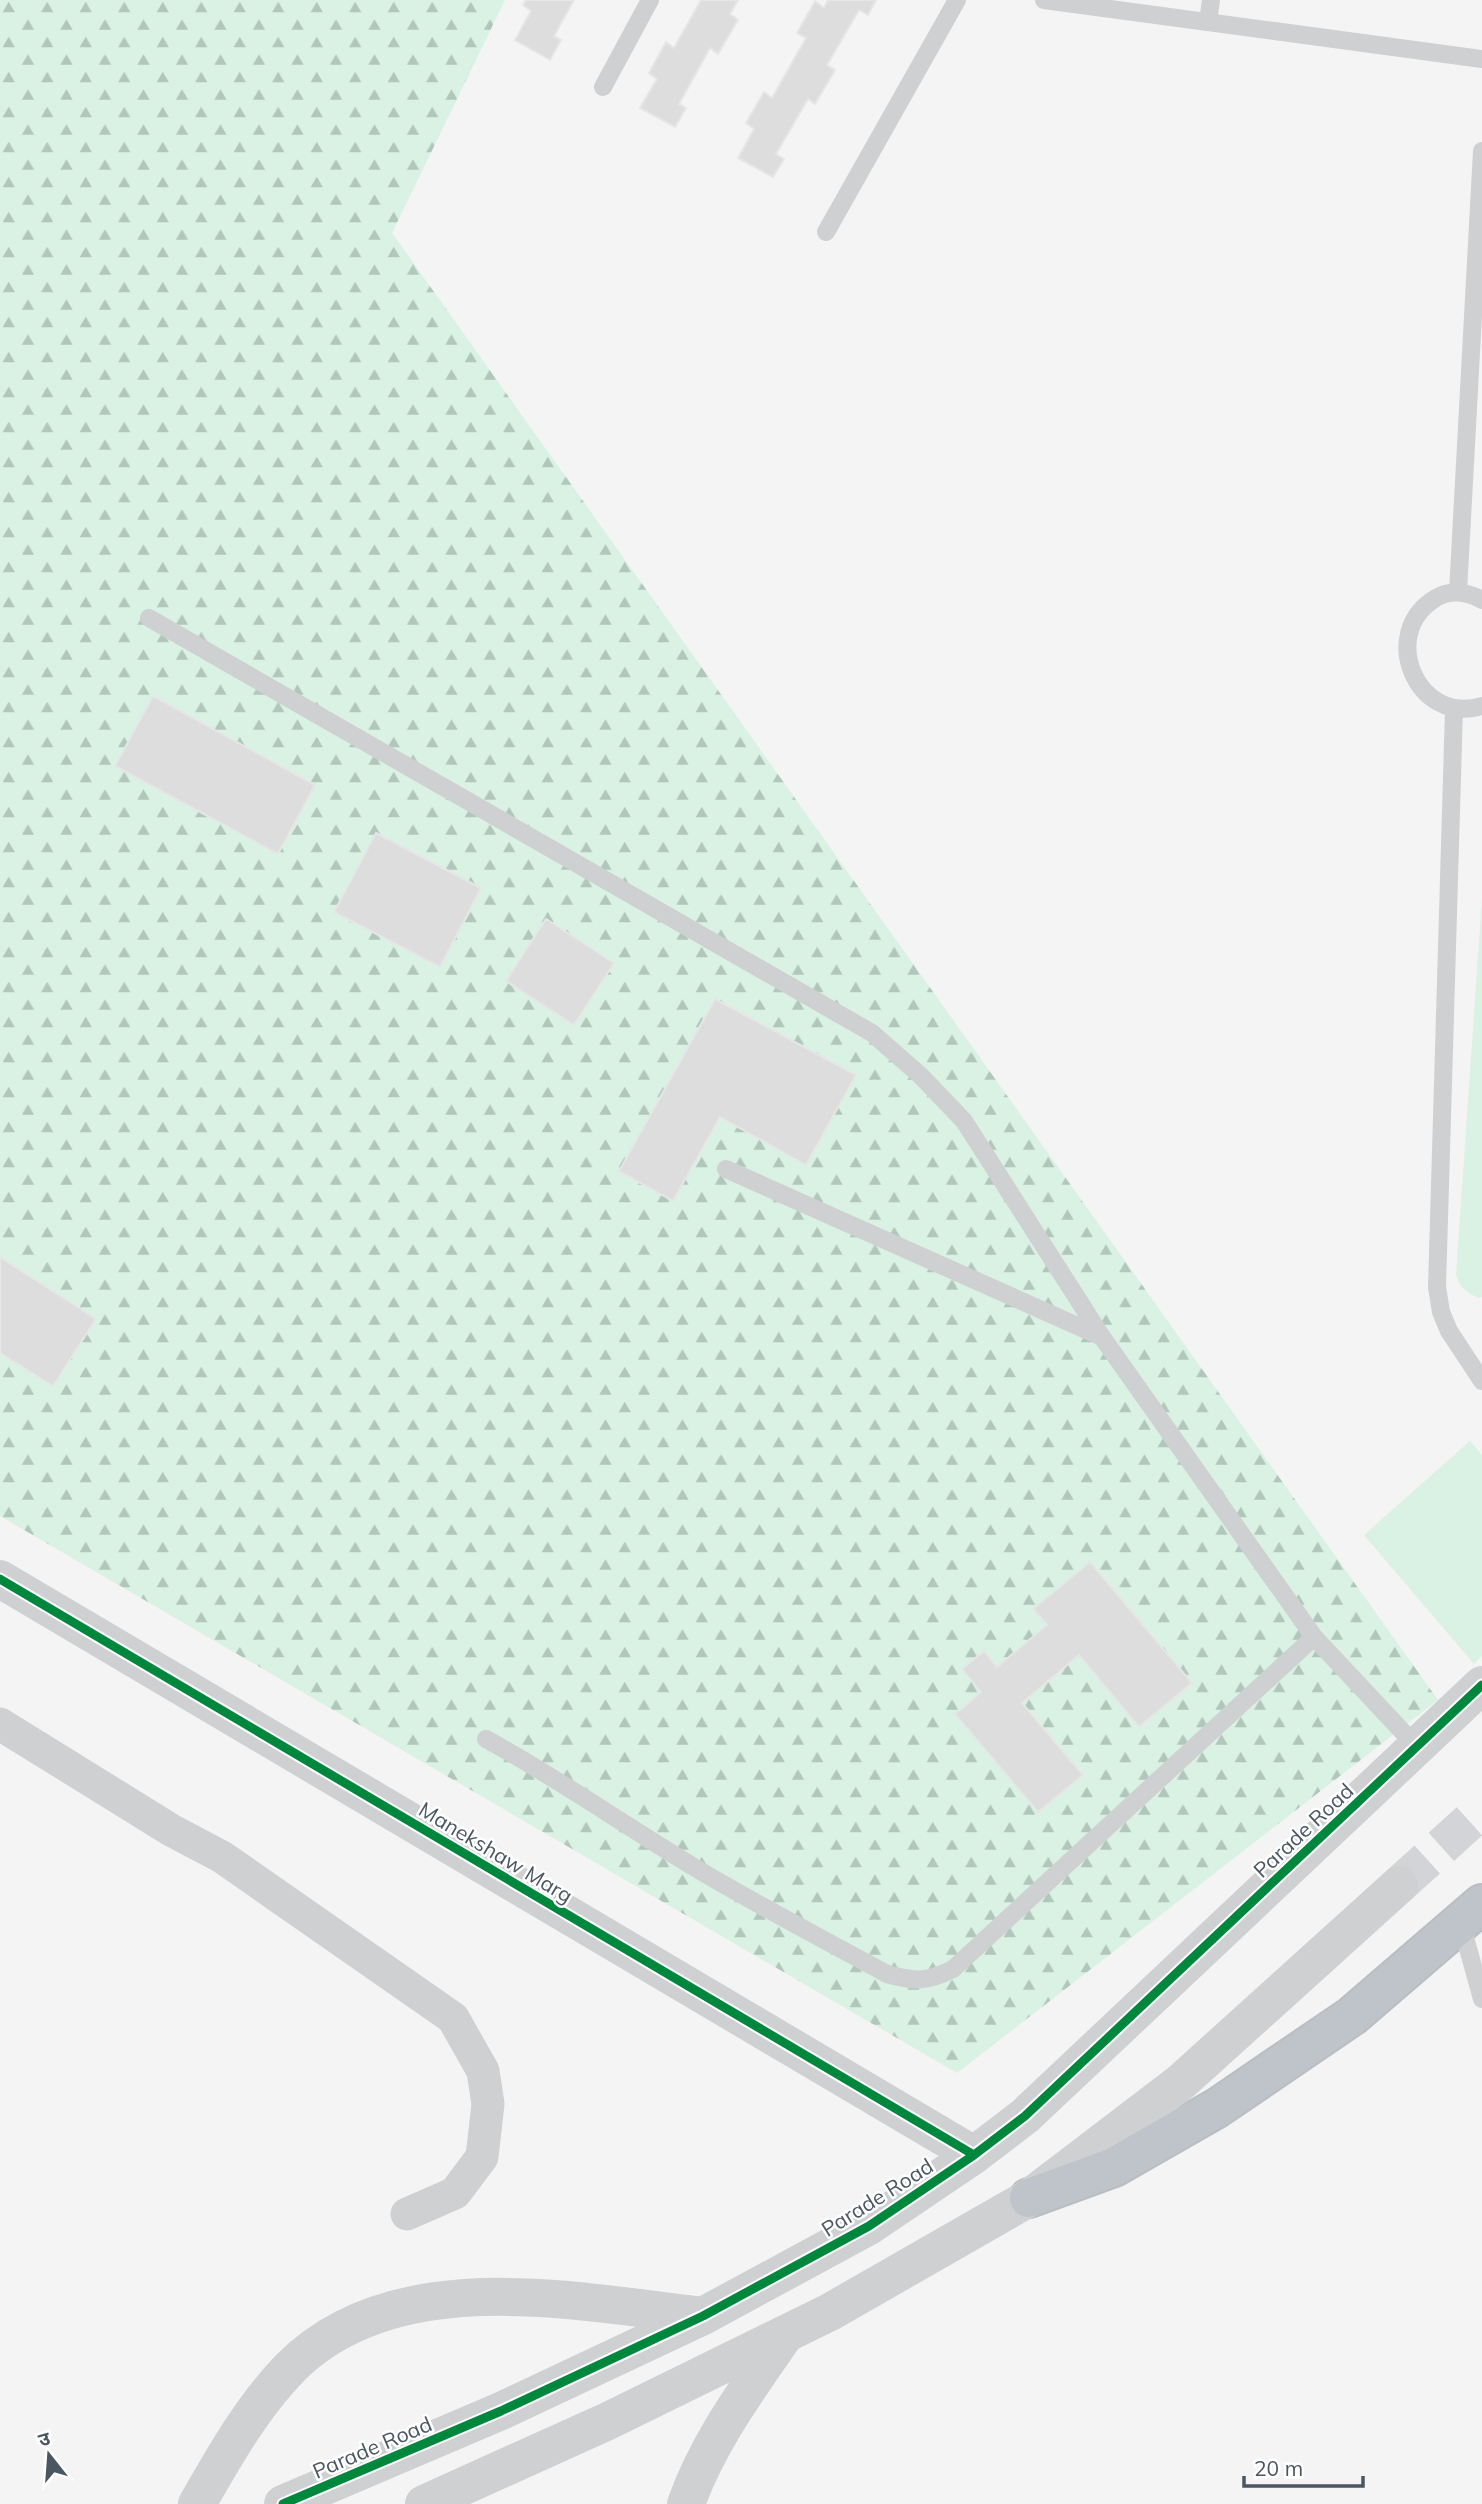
<svg xmlns="http://www.w3.org/2000/svg" width="1482" height="2504" viewBox="0 0 1482 2504" font-family="Mulish,'Noto Sans Devanagari',sans-serif">
  <style>
    .grass { fill: #d9f2e3 }
    .forest { fill: url(#forest-firs) }
    .building { fill: #ddddde; stroke: #e5e6e7; stroke-width: 2 }
    .lines { fill: none; stroke-linecap: round; stroke-linejoin: round }
    .tertiary-tunnel { stroke: #d2d4d7; stroke-width: 38; stroke-dasharray: 38 19; stroke-linecap: butt }
    .motorway-casing { stroke: #b9bec3; stroke-width: 42 }
    .service { stroke: #ced0d2; stroke-width: 18 }
    .minor { stroke: #ced0d2; stroke-width: 33 }
    .tertiary { stroke: #ced0d2; stroke-width: 38 }
    .motorway { stroke: #bec4c9; stroke-width: 38 }
    .cycleway-casing { stroke: #fff; stroke-width: 13 }
    .cycleway { stroke: #00873e; stroke-width: 9 }
    .labels { text-anchor: middle; dominant-baseline: central; stroke-width: 5; stroke-linejoin: round; paint-order: stroke }
    .street-label { font-size: 21px; fill: #4a5661; stroke: #fff }
  </style>
  <defs>
    <pattern id="forest-firs" width="22" height="20" patternUnits="userSpaceOnUse" patternTransform="scale(1.75)"><rect width="22" height="20" fill="#d9f2e3"/><path d="M5 1l3.5 6h-7zM16 11l3.5 6h-7z" fill="#b2c7bb"/></pattern>
  </defs>
  <rect width="100%" height="100%" fill="#f4f4f4"/>
  <path class="grass" d="M1482,898V1297L1479,1298C1467,1293 1460,1288 1456,1275Z
    M1470,1441L1482,1455V1656L1474,1664L1364,1535Z"/>
  <path class="forest" d="M0,0H505L392,233L1438,1700L957,2073L0,1516Z"/>
  <path class="building" d="M526,0H574L554,36L561,40L550,60L515,40L531,11L523,5Z
    M701,0H738L730,14L738,20L718,54L710,48L679,104L686,108L675,127L640,108L657,79L649,73L666,42L674,48Z
    M828,0H876L868,15L859,10L827,65L835,70L815,104L808,99L776,154L784,159L773,177L738,158L754,129L746,123L764,92L772,98L806,38L797,33L815,1L824,8Z
    M153,696L315,785L278,854L115,766Z
    M376,833L481,888L440,967L334,912Z
    M546,919L614,963L574,1025L506,981Z
    M715,999L856,1075L806,1165L720,1117L673,1201L619,1171Z
    M0,1257L96,1319L53,1386L0,1353Z
    M1090,1562L1192,1683L1139,1727L1079,1655L1022,1703L1083,1775L1038,1812L955,1714L981,1692L962,1669L984,1651L997,1667L1047,1625L1033,1609Z"/>
  <g class="lines">
    <path class="tertiary-tunnel" d="M1399,1885L1482,1810"/>
    <g class="motorway-casing">
      <path id="motorway" d="M1029,2198L1114,2167L1217,2108L1352,2016L1482,1904"/>
    </g>
    <path class="service" d="M1044,0L1482,59
      M1208,22L1211,0
      M603,87L650,0
      M826,232L957,0
      M1458,592L1482,151
      M1482,600C1468,592 1450,589 1436,598C1378,632 1416,726 1482,706
      M149,618L872,1033L921,1076L964,1121L1102,1337L1314,1637L1417,1747
      M1454,709L1437,1287L1441,1312L1449,1331L1482,1381
      M726,1169L1102,1337
      M486,1739C563,1781 634,1832 709,1876C767,1910 828,1942 887,1974C915,1982 927,1982 953,1969L1314,1637
      M1461,1923L1482,1999"/>
    <path class="minor" d="M0,1724L171,1830L222,1857L453,2018L483,2071L488,2104L482,2157L455,2193L407,2214"/>
    <path class="tertiary" d="M0,1579L974,2155
      M197,2504C224,2457 252,2407 290,2368C394,2263 573,2301 703,2316
      M283,2504L501,2411L703,2316L869,2226L974,2155L1025,2116L1482,1685
      M424,2504L608,2421L830,2312L1029,2198L1181,2082L1399,1885
      M686,2504C708,2442 747,2390 784,2336"/>
    <use href="#motorway" class="motorway"/>
    <g class="cycleway-casing">
      <path id="cycleway" d="M0,1579L974,2155
        M283,2504L501,2411L703,2316L869,2226L974,2155L1025,2116L1482,1685"/>
    </g>
    <use href="#cycleway" class="cycleway"/>
  </g>
  <g class="labels">
    <g class="street-label">
      <text transform="translate(1303 1830) rotate(-43)">Parade Road</text>
      <text transform="translate(496 1852) rotate(31)">Manekshaw Marg</text>
      <text transform="translate(877 2197) rotate(-32)">Parade Road</text>
      <text transform="translate(372 2447) rotate(-23)">Parade Road</text>
    </g>
  </g>
  <g transform="translate(49 2455) rotate(343)" stroke="#ffffff" stroke-width="5" paint-order="stroke">
  <path d="M0-5L12 26L0 18L-12 26Z" fill="#4a5661"/>
  <text y="-10" font-size="19" font-weight="bold" text-anchor="middle" fill="#4a5661">उ</text>
  </g>
  <path d="M1244 2476v10h119v-10" fill="none" stroke="#4a5661" stroke-width="3.5"/>
  <text x="1254" y="2476" font-size="21" fill="#4a5661" stroke="#ffffff" stroke-width="5" paint-order="stroke">20 m</text>
</svg>
